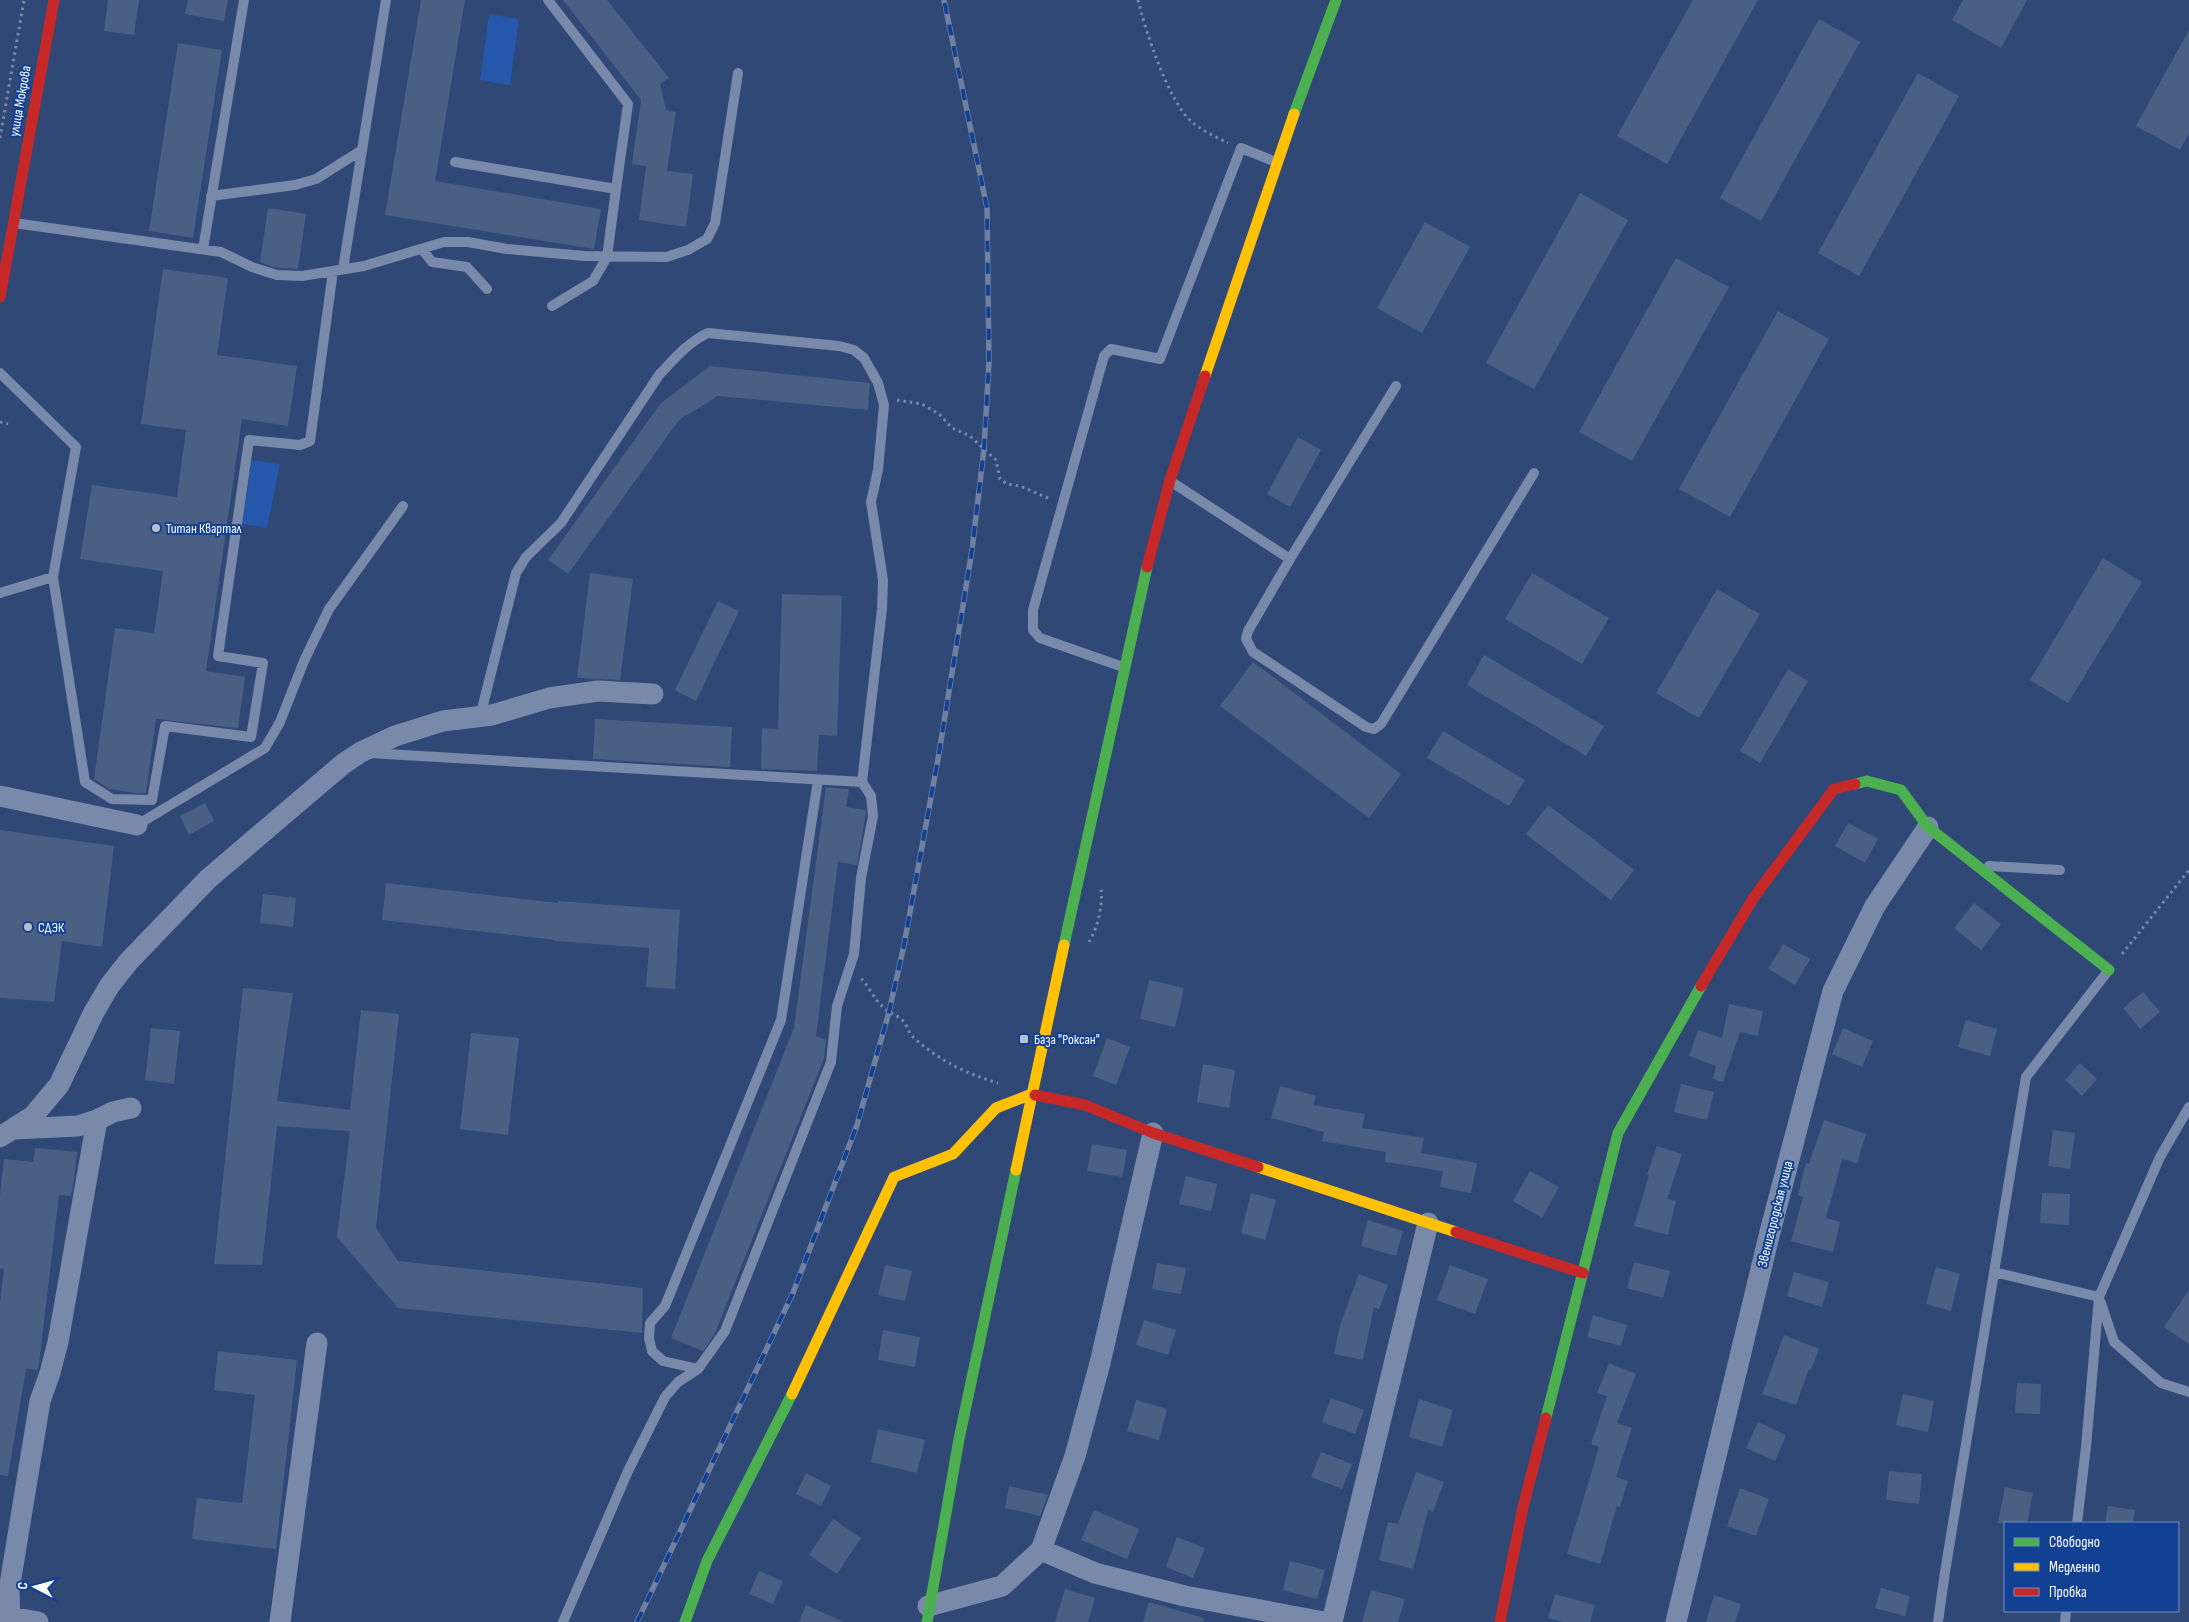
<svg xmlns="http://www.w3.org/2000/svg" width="2189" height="1622" viewBox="0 0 2189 1622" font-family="'Sofia Sans Condensed',sans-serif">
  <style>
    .green { fill: #2557aa }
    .building { fill: #4a5f84 }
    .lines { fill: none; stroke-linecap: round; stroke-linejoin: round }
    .path { stroke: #7889a9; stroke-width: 3; stroke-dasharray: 2.5 4; stroke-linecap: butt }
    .lane { stroke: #7889a9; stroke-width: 10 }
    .street { stroke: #7889a9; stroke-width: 21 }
    .fast { stroke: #4caf50; stroke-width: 11 }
    .slow { stroke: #ffc107; stroke-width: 11 }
    .jam { stroke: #c62828; stroke-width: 11 }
    .rail-casing { stroke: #6f80a1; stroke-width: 5.5 }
    .rail { stroke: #124093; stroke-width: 4; stroke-dasharray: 11; stroke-linecap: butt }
    .poi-dot { fill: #b6bfcf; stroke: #124093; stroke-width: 2 }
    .labels { text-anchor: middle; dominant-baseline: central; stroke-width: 4; stroke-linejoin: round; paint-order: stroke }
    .street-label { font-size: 14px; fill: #fff; stroke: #124093 }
    .poi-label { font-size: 14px; fill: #fff; stroke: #124093; text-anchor: start }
  </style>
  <rect width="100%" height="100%" fill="#2f4876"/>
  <path class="green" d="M489,14L519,19L510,85L480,80Z
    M252,460L280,464L267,528L242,524Z"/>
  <path class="building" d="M108,0H139L134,35L104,31Z
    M188,0H228L224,21L185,14Z
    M421,0H465L435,181L601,209L594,249L385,215Z
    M563,0H607L669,78L660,84L666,110L676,112L667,171L693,174L686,227L639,220L646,166L632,164L641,100Z
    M1693,0H1758L1667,164L1617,136Z
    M1963,0H2027L2001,48L1952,20Z
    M1819,19L1860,42L1761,221L1720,198Z
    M2189,30V133L2180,150L2136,126Z
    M178,43L222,50L193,238L149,231Z
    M1918,73L1959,96L1859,276L1818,253Z
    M1580,193L1628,220L1534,389L1486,363Z
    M268,208L306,214L298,269L273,267L260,262Z
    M1425,222L1470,247L1422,333L1377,308Z
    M1676,258L1729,287L1632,461L1579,432Z
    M163,269L228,278L217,355L297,366L288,426L242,419L206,671L245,677L238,728L156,719L146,793H135L109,789L94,779L115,628L154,633L163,571L80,559L92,485L177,497L186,430L141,424Z
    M1778,311L1829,339L1730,517L1679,489Z
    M710,366L870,383L868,410L718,396L679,420L568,574L548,560L661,403Z
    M1298,437L1321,450L1290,507L1267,494Z
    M2103,558L2142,582L2068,703L2030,680Z
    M590,573L633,579L620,680L577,678Z
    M1532,573L1609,618L1582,664L1505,619Z
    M1717,589L1760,614L1699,718L1656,693Z
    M782,594L842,596L837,736L819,735L817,771L761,769L762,728L778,729Z
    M718,601L739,611L696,701L675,690Z
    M1484,655L1604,726L1586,756L1467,685Z
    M1253,662L1401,774L1369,818L1220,706Z
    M1788,669L1808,681L1760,763L1740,751Z
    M595,719L732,727L730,767L593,759Z
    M1443,731L1525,780L1509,806L1427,758Z
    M826,787L849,789L846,807L865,810L866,813L857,865L838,862L816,1036L826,1040L824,1058L715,1333L703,1351L671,1338L794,1028Z
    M205,803L214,821L189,835L180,816Z
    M1548,805L1634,870L1611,900L1526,834Z
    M1848,823L1878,839L1865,863L1835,846Z
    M0,830L114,846L102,947L62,941L54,1002L0,998Z
    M386,883L558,903V901L680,910L675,989L646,987L649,948L555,941L556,940L382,920Z
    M263,894L296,898L293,927L260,923Z
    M1974,903L2001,924L1981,950L1954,928Z
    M1783,944L1810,959L1795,985L1768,969Z
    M1149,980L1184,988L1175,1027L1140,1019Z
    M243,988L293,993L277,1101L350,1110L361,1010L399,1014L376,1228L398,1261L643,1288L642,1333L398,1308L337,1237L350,1131L277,1126L262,1265L214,1264Z
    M2143,992L2160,1012L2140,1029L2123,1008Z
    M1729,1004L1763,1011L1758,1036L1740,1032L1723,1082L1713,1079L1716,1066L1689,1056L1698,1030L1722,1038Z
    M1966,1020L1997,1029L1990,1056L1958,1047Z
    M151,1028L180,1031L174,1084L145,1080Z
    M1843,1028L1873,1041L1862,1067L1832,1054Z
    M471,1033L519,1038L508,1135L460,1129Z
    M1107,1038L1130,1047L1116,1085L1093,1076Z
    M2080,1063L2097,1079L2082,1096L2065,1080Z
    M1203,1064L1235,1070L1229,1108L1197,1102Z
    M1681,1084L1714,1092L1707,1120L1674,1112Z
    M1280,1086L1316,1096L1313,1105L1365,1114L1362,1128L1424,1138L1421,1153L1477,1163L1471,1193L1440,1187L1443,1171L1385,1162L1386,1152L1322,1141L1324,1132L1271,1118Z
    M1824,1120L1866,1134L1857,1163L1842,1159L1826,1218L1840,1222L1833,1252L1791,1241L1803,1197L1798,1195L1806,1163L1809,1164Z
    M2053,1130L2075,1133L2070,1169L2048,1166Z
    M1092,1144L1127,1150L1122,1177L1087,1171Z
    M1657,1146L1682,1154L1667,1199L1676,1201L1668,1235L1634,1226L1649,1175L1647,1174Z
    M35,1148L77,1152L74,1180L71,1196L59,1195L39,1364L38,1370L26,1369L8,1476L0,1475V1303L4,1269L0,1268V1196L4,1159L33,1162Z
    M1530,1171L1559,1187L1542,1218L1513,1201Z
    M1186,1176L1217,1184L1211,1211L1179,1204Z
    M1251,1193L1276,1200L1265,1240L1241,1233Z
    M2042,1193L2070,1194L2069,1225L2040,1223Z
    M1368,1220L1403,1231L1396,1256L1361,1246Z
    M1634,1262L1670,1271L1663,1298L1627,1288Z
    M1157,1263L1186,1268L1181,1294L1152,1289Z
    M885,1265L912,1271L905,1301L878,1295Z
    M1450,1265L1488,1279L1475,1314L1437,1300Z
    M1936,1267L1960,1274L1951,1311L1926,1304Z
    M1794,1272L1829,1282L1822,1307L1787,1296Z
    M1359,1274L1388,1285L1379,1309L1374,1307L1363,1360L1334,1354L1340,1325Z
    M2189,1290V1344L2164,1327Z
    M1593,1315L1627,1325L1621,1346L1587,1337Z
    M1144,1320L1176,1330L1168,1355L1136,1345Z
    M883,1330L920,1337L915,1367L878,1360Z
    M1784,1335L1819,1349L1811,1370L1809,1369L1796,1405L1762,1394Z
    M218,1351L297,1360L276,1549L192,1539L197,1498L242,1503L255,1395L214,1390Z
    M1609,1363L1636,1374L1617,1423L1632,1428L1616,1477L1628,1481L1620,1507L1617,1506L1600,1564L1567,1554L1599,1447L1591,1444L1607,1396L1597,1393Z
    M2017,1383L2041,1384L2040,1414L2015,1413Z
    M1903,1394L1934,1401L1928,1432L1896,1425Z
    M1331,1398L1364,1410L1355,1434L1322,1422Z
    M1419,1399L1453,1410L1442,1447L1409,1437Z
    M1136,1400L1167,1409L1159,1440L1127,1431Z
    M1758,1422L1786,1435L1775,1461L1746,1448Z
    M878,1429L925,1440L917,1473L871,1462Z
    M1321,1452L1352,1464L1342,1489L1311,1477Z
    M1889,1471L1922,1474L1919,1504L1886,1500Z
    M1416,1472L1444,1482L1433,1512L1428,1510L1413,1569L1379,1560L1388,1522L1398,1524Z
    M806,1473L831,1486L821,1506L796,1494Z
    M1009,1486L1048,1495L1040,1516L1005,1508Z
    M2005,1487L2033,1493L2027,1523H1998Z
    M1740,1488L1769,1499L1756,1536L1727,1526Z
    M2108,1506L2135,1510L2133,1523H2105Z
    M1094,1510L1139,1529L1127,1559L1081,1540Z
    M833,1519L861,1538L837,1574L809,1555Z
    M1177,1537L1205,1548L1193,1578L1166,1567Z
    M1290,1561L1325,1570L1317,1599L1283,1590Z
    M759,1571L783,1581L773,1604L749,1594Z
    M1881,1588L1910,1596L1905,1616L1875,1608Z
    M1065,1589L1095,1598L1088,1622H1055Z
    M1371,1590L1405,1599L1398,1622H1362Z
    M1555,1594L1595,1605L1590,1622H1562L1548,1618Z
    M1714,1595L1741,1604L1735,1622H1706Z
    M1149,1602L1204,1618L1203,1622H1143Z
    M806,1605L844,1622H799Z"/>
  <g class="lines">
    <path class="path" d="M1138,0C1145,30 1169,103 1192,122C1203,131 1216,137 1228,143
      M0,138L24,0
      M897,400L922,404L939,414L952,428L970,436L996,460L1000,479L1007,484L1020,486L1050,499
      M0,422L8,424
      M1089,942C1098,927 1103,905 1101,888
      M2122,954L2189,870
      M861,979C867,983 874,999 882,1006C887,1012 895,1014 901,1019C907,1023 908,1033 914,1038C940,1061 965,1073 998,1083"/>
    <path class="lane" d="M455,162L616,189L628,104L548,0
      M211,196L295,185L316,179L362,150
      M14,223L221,252L252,267L277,275L302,276L364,266L444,242H468L507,249L584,256L666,257L688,250L707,239L715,223L738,73
      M203,249L244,0
      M422,249L432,262L467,267L487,289
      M343,269L386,0
      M552,306L593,281L607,257L616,189
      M0,373L76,447L53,577L0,593
      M1170,481L1290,559L1248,631L1246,639L1253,652L1366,727L1374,729L1381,724L1534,473
      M1290,559L1396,386
      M53,577L85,782L112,799L152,800L165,726L251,737L263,663L218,656L249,440L300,445L310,441L333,271
      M1123,667L1040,638L1033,630V610L1104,356L1111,349L1160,359L1241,148L1276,162
      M480,717L516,573L526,557L561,523L659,375C674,359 687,343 708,333L839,346L854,350L864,358L878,383L884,405L878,470L871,502L883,580L882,609L862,782
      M369,753L862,782L871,796L873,816L861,878L854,954L837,1006L831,1062L725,1331L698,1369L678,1382L665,1397L628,1471L563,1622
      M137,825L265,748L280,722L304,661L329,609L403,506
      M1989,866L2060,870
      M1994,1272L2099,1297
      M2101,1303L2114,1342L2161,1383L2189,1392
      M698,1369L663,1361L652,1351L649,1338L650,1323L665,1306L781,1020L818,780
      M2077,1523L2086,1447L2099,1297L2160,1157L2189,1107
      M1938,1622L1945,1572L2026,1077L2108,971
      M2065,1622L2066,1611"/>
    <path class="street" d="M0,796L137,825
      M97,1120L113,1112L131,1108
      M0,1137L33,1116L59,1085L94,1012L110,985L129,961L208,879L343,764L361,752L395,736L443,721L492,715L549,698L598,691L653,694
      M1041,1550L1095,1573L1185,1596L1324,1622
      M928,1606L1002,1586L1041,1550L1075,1456L1100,1363L1153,1133
      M0,1615L38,1622
      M10,1622L9,1590L40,1401L50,1373L58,1342L97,1120L78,1126L15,1129
      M280,1622L317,1343
      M1332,1622L1428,1223
      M1676,1622L1769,1236L1833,991L1875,906L1928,827"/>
    <path class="fast" d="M1294,114L1336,0
      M1855,784L1867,781L1901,790L1928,827L2109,970
      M1064,945L1147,567
      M1546,1418L1618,1133L1701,986
      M685,1622L707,1561L792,1394
      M927,1622L959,1439L1016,1170"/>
    <path class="slow" d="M1205,376L1294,114
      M1258,1167L1456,1232
      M1016,1170L1064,945
      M792,1394L894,1177L953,1154L996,1108L1032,1094L1035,1095"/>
    <path class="jam" d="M0,297L54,0
      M1147,567L1170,480L1205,376
      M1701,986L1754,897L1834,789L1855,784
      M1035,1095L1085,1105L1153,1133L1258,1167
      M1456,1232L1583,1273
      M1500,1622L1523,1507L1546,1418"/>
    <g class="rail-casing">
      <path id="rail" d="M637,1622L793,1293L857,1125L889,1012L904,945L938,759L972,550L984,449L989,362L987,208L944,0"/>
    </g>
    <use href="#rail" class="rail"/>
  </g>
  <g class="poi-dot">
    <circle cx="156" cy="528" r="5"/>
    <circle cx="28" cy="927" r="5"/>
    <rect x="1019" y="1034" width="10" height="10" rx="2.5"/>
  </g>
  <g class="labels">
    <g class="street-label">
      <text transform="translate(20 101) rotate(-80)">улица Мокрова</text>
      <text transform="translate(1775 1214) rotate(-76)">Звенигородская улица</text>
    </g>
    <g class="poi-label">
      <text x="166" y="528">Титан Квартал</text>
      <text x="38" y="927">СДЭК</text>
      <text x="1034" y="1039">База "Роксан"</text>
    </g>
  </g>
  <rect x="2004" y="1522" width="175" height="90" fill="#124093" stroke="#718cbe"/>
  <rect x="2014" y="1538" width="25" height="8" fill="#4caf50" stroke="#718cbe"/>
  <text x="2049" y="1547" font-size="15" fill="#ffffff">Свободно</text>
  <rect x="2014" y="1563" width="25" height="8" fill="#ffc107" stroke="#718cbe"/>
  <text x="2049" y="1572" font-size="15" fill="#ffffff">Медленно</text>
  <rect x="2014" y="1588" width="25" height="8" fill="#c62828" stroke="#718cbe"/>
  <text x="2049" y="1597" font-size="15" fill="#ffffff">Пробка</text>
  <g transform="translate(35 1587) rotate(276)" stroke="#124093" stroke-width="4" paint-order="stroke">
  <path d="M0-4L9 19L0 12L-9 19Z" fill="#ffffff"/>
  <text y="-8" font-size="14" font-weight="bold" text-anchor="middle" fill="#ffffff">С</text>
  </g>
</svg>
